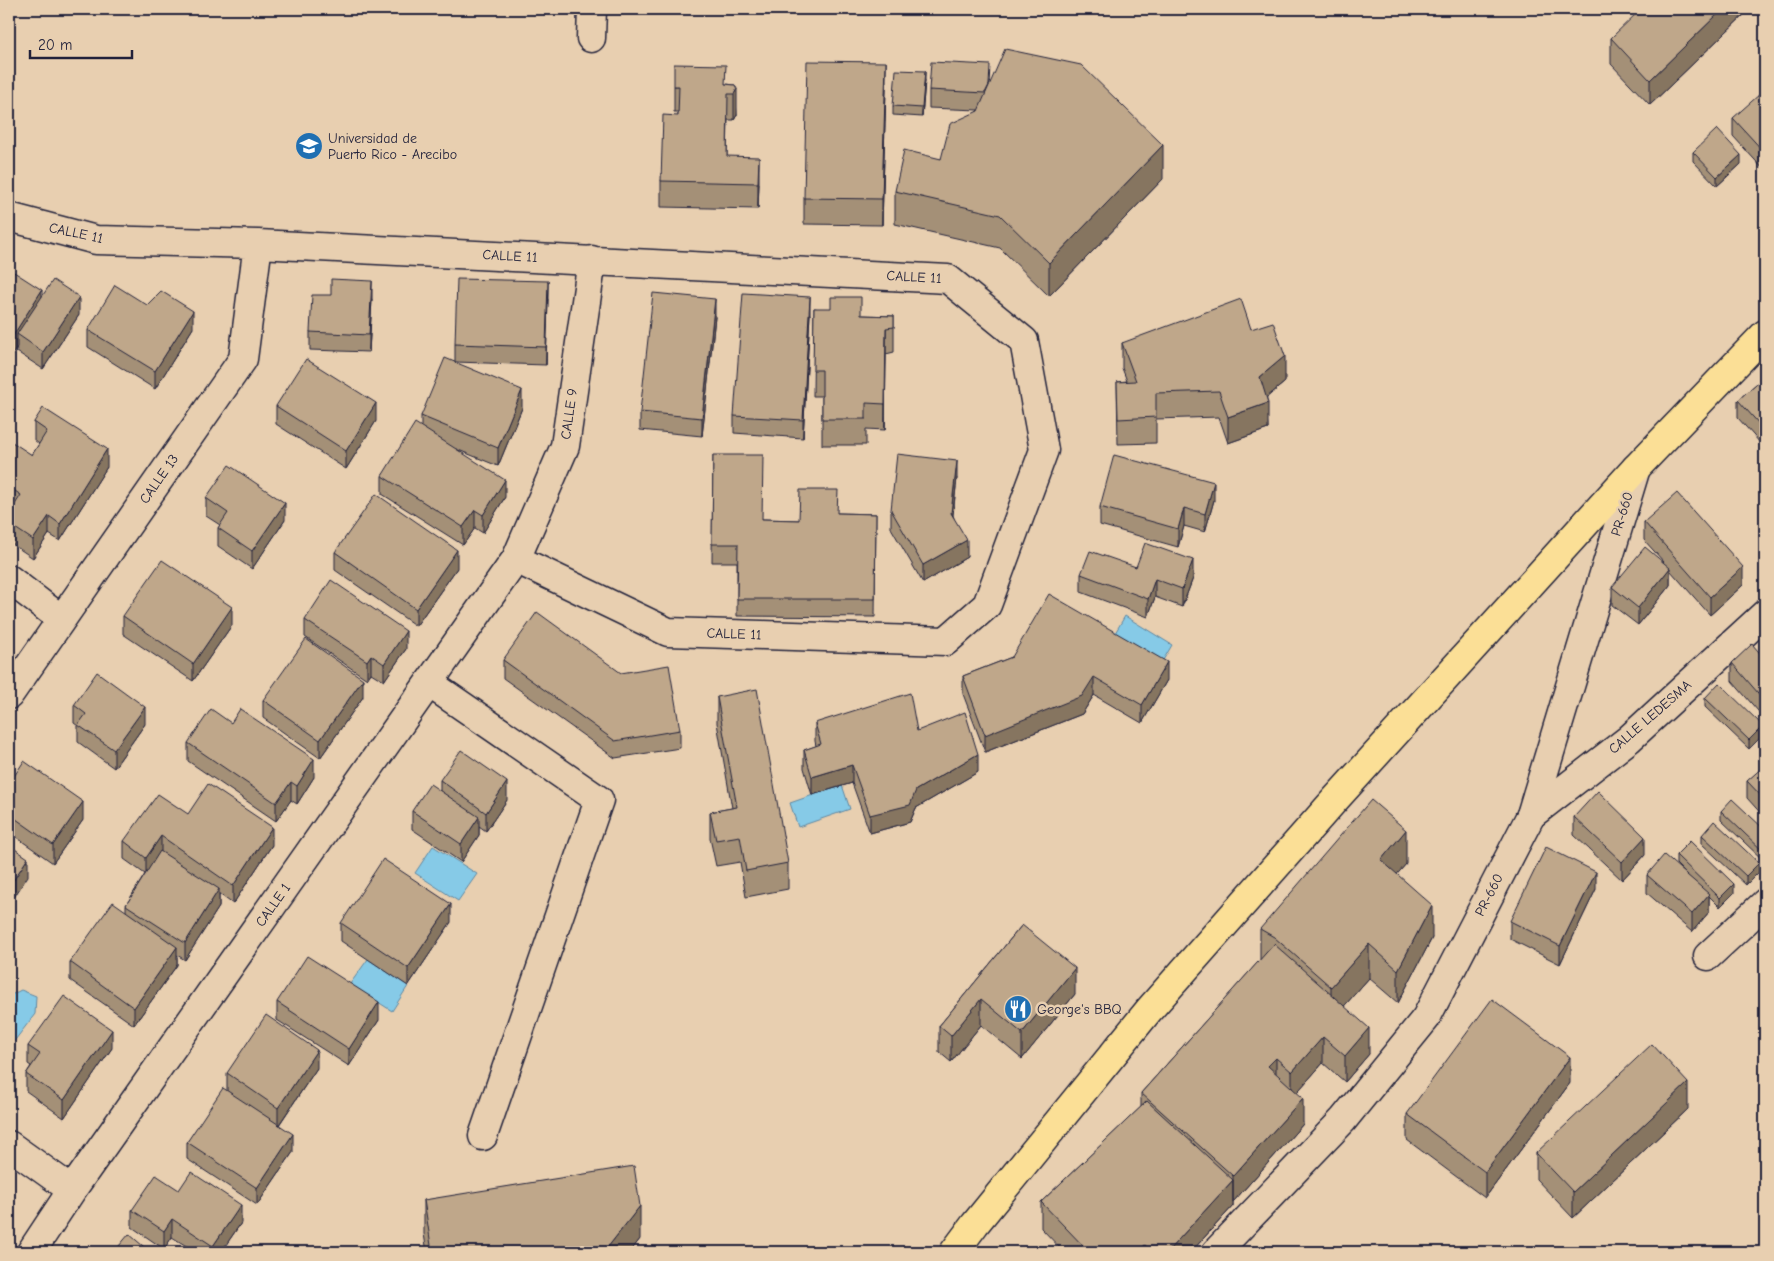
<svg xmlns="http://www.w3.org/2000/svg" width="1774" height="1261" viewBox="0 0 1774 1261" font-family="'Comic Neue',sans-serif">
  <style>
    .water { fill: #86cae7; stroke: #5e87a2 }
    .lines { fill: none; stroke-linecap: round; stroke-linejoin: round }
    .minor-casing { stroke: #22223b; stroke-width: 31 }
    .tertiary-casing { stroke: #22223b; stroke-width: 31 }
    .primary-casing { stroke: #22223b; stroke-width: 31 }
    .minor { stroke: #e8cfb0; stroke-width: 28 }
    .tertiary { stroke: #e8cfb0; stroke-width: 28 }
    .primary { stroke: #fbdf96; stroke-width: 28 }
    .wall { fill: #a49077; stroke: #22223b }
    .shaded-wall { fill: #867561; stroke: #22223b }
    .building { fill: #bfa78a; stroke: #22223b }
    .labels { text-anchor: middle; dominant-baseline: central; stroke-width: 5; stroke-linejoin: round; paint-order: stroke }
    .poi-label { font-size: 14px; fill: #22223b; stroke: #e8cfb0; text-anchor: start }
    .street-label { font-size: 14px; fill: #22223b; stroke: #e8cfb0 }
  </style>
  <rect width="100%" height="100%" fill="#e8cfb0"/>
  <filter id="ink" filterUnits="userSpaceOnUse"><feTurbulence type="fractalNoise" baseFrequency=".02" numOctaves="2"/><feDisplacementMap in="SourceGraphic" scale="10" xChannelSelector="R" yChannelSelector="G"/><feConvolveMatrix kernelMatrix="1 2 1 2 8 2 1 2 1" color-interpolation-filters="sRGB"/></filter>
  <g filter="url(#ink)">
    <path class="water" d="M1125,616L1172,645L1155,674L1108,645Z
      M842,785L850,809L798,827L790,803Z
      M433,846L477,874L458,901L415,873Z
      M368,959L408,986L392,1011L350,984Z
      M21,990L36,996L35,1014L9,1048V996Z"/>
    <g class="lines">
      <g class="minor-casing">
        <path id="minor" d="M591,38L592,9
          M9,217L96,240L258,244L948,279L1024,341L1044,450L987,605L946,641L668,632L516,559
          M9,579L61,619
          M429,683L599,800L483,1136
          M9,695L243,359L258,244
          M1531,815L1629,739L1765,614
          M1708,956L1765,903
          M9,1145L72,1190
          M31,1252L72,1190L516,559L565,446L592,260"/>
      </g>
      <g class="tertiary-casing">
        <path id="tertiary" d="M1216,1252L1343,1120L1426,1018L1531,815L1636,468"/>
      </g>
      <g class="primary-casing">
        <path id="primary" d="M954,1252L975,1224L1149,1010L1332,803L1636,468L1765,334"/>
      </g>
      <use href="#minor" class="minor"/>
      <use href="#tertiary" class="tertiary"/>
      <use href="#primary" class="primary"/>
    </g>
    <path class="wall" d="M1750,9L1650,105L1611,64V38Z
      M925,80L922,117L893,115V106Z
      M990,82L1163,179L1049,296L1000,248L895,224V191L941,159L978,110L929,108V90Z
      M726,84L735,85L737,115L734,120H728L727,156L759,183L758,209L661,207V181L678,116V112H674V86Z
      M886,88L882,225L804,224V198Z
      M1765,100V171L1733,136V118Z
      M1693,152L1741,164L1717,186L1693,161Z
      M9,280L42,295L79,315L43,369L17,352Z
      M331,295L372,299L369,352L310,350V332Z
      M548,299L546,365L455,362L522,408L498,466L456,449L505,497L483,533L475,528L463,545L382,494V476L421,426V416L455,362V344Z
      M147,305L193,328L155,389L88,347V330Z
      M814,308L861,315L894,316V352L886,354L885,430L866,429V445H822V396H813Z
      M810,314L803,438L734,433V416Z
      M715,317L702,436L640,430V412Z
      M1251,329L1285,382L1266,398L1268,429L1228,443L1219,417L1156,419V443L1118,444L1117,382L1127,381L1122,368V343Z
      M1765,376V440L1761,444L1738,418V400Z
      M276,406L376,421L346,469L276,424Z
      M34,422L107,467L60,541L49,534L33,558L9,542V514L13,507L9,504V447L32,455L39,444L34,440Z
      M713,455L762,519L799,520L838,513L876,514L875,617L737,616V562H712Z
      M957,478L953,515L967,557L923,583L891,528V510Z
      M206,498L285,520L252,569L218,546V528L220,525L206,516Z
      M1214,500L1205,532L1184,526L1178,547L1100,525V507Z
      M1644,522L1743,585L1710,615L1670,570V585L1638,625L1612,605V587L1664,562L1644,540Z
      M335,552L457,568L416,626L335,570Z
      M1136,567L1193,578L1182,607L1155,597L1148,617L1081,592V574Z
      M123,616L232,625L193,681L123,634Z
      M305,620L406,649L384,681L371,673L367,679L305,637Z
      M1012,657L1167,680L1142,723L1094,695L1082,714L985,752L963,694V676Z
      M1765,659V719L1732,681V663Z
      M503,660L680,730V748L615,758L503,678Z
      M363,697L320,758L263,718V700Z
      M717,697L788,863V889L746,897L740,862L716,866L710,838V812L732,808L717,723Z
      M1705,698L1763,735L1749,749L1705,707Z
      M74,705L145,724L114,768L78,742V726L74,723Z
      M231,723L314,777L297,804L291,800L276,821L188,761V743Z
      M815,723L917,731L978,772L916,808L910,822L870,833L852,783L812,795L804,768V750L816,746L815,741Z
      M1765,767V818L1747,798V781Z
      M440,780L507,800L486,831L479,826V835L461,862L412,829V811L440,791Z
      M9,784L83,820L53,863L9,832Z
      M1721,811L1765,830V862L1721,820Z
      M188,814L272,845L233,904L219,894V907L185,960L177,955V965L134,1025L70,980V962L126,911V905L145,874L124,859V841Z
      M1574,817L1645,855L1622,880L1574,835Z
      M1702,835L1759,872L1746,885L1702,844Z
      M1676,855L1734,893L1720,907L1709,896V912L1692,932L1647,893V875L1695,883L1676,864Z
      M1406,864L1397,874L1432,938L1398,1003L1369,978L1344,1006L1369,1054L1345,1082L1323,1063L1297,1092L1303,1124L1233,1202V1206L1191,1252H1064L1041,1228V1202L1141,1107V1093L1260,960V929Z
      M1596,889L1560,964L1510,939V921Z
      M451,922L408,986L341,941V923Z
      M1022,925L1075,994L1022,1059L981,1025L951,1062L939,1052V1026Z
      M277,1002L379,1020L349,1066L277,1020Z
      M28,1046L112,1048L64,1118L26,1091V1074L31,1066L28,1064Z
      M317,1068L279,1125L293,1152L257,1205L187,1159V1142L227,1091V1073Z
      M1570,1083L1485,1198L1407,1140V1114Z
      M1688,1109L1573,1218L1536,1179V1153Z
      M424,1200L640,1239L630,1252H427L424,1234Z
      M132,1210L241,1223L221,1252H196L172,1237L164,1249L132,1227Z"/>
    <path class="shaded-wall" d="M1723,9H1750L1650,105V80Z
      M886,62V88L882,225V199Z
      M925,71V80L922,117V108Z
      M737,89V115L734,120V94Z
      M1163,145V179L1049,296V263Z
      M1741,155V164L1717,186V177Z
      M759,157V183L758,209V183Z
      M372,281V299L369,352V335Z
      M548,281V299L546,365V347Z
      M42,290V308L17,334V347L9,360V342Z
      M79,297V315L43,369V352Z
      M810,297V314L803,438V420Z
      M715,299V317L702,436V418Z
      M193,311V328L155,389V371Z
      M886,328V354L885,430V404Z
      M1285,356V382L1260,403V377Z
      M522,390V408L498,466V448Z
      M376,403V421L346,469V451Z
      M1268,403V429L1228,443V417Z
      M1765,423V440L1761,444V426Z
      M107,449V467L60,541V524Z
      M957,461V478L951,530V513Z
      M505,480V497L483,533V515Z
      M1214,482V500L1205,532V514Z
      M285,503V520L252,569V551Z
      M1184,508V526L1178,547V529Z
      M475,510V528L463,545V527Z
      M49,516V534L33,558V540Z
      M967,540V557L923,583V565Z
      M457,550V568L416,626V609Z
      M1193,560V578L1182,607V589Z
      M1743,567V585L1710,615V597Z
      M1670,568V585L1638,625V608Z
      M1155,579V597L1148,617V599Z
      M232,607V625L193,681V664Z
      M406,631V649L384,681V664Z
      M371,655V673L367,679V661Z
      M1167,662V680L1142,723V705Z
      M1094,677V695L1082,714L985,752V735Z
      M363,679V697L320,758V740Z
      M145,707V724L114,768V750Z
      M1763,726V735L1749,749V740Z
      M978,754V772L916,808L910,822L870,833V815L916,790Z
      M314,759V777L297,804V786Z
      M852,765V783L812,795V777Z
      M291,782V800L276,821V803Z
      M507,782V800L486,831V813Z
      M83,802V820L53,863V845Z
      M479,817V835L461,862V844Z
      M272,827V845L233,904V886Z
      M1406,830V864L1381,893V860Z
      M161,836V854L146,875V858Z
      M1645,837V855L1622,880V862Z
      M28,858V876L9,905V887Z
      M1759,863V872L1746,885V876Z
      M1596,872V889L1560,964V946Z
      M1734,884V893L1720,907V898Z
      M219,889V907L185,960V943Z
      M1709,894V912L1692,932V914Z
      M451,904V922L408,986V968Z
      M1432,905V938L1398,1003V970Z
      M1369,944V978L1331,1021V987Z
      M177,947V965L134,1025V1008Z
      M1075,968V994L1022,1059V1033Z
      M981,999V1025L951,1062V1036Z
      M379,1002V1020L349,1066V1049Z
      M1369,1028V1054L1345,1082V1056Z
      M112,1030V1048L64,1118V1100Z
      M1323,1037V1063L1292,1098V1072Z
      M317,1050V1068L278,1126V1108Z
      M1570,1057V1083L1485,1198V1172Z
      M1276,1058V1083L1268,1066Z
      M1688,1083V1109L1573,1218V1192Z
      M1303,1098V1124L1233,1202V1176Z
      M293,1134V1152L257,1205V1188Z
      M1233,1180V1206L1191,1252H1167Z
      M241,1205V1223L221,1252H213V1246Z
      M640,1206V1239L630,1252H604Z
      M172,1219V1237L164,1249V1231Z
      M1145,1245V1252H1137Z"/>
    <path class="building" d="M1641,9H1723L1650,80L1611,38Z
      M1005,49L1081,65L1163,145L1049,263L1000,215L895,191L904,150L941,159L950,124L978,111Z
      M807,61L886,62L882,199L804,198Z
      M931,62L990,65L989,85L985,93L929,90Z
      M674,64L726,65L725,84L735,85L737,89L734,94H728L727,156L759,157L758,183L661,181L663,115L678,116L679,86H674Z
      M896,70L925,71L922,108L893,106Z
      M1760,94L1765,100V153L1733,118Z
      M1717,129L1741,155L1717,177L1693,152Z
      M14,272L42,290L9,342V280Z
      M331,279L372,281L369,335L310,332L312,295H331Z
      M457,279L548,281L546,347L455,344Z
      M53,280L79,297L43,352L17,334Z
      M115,285L147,305L161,291L193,311L155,371L88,330Z
      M653,293L715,299L702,418L640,412Z
      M743,293L810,297L803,420L734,416Z
      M831,297H861V315L894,316V327L886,328L885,404L866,403V419H822V370H813L814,308H831Z
      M1241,299L1251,329L1273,322L1285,356L1260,377L1268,403L1228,417L1219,391L1156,393V417L1118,419L1117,382L1136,381L1122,343Z
      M445,358L522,390L498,448L421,416Z
      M306,359L376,403L346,451L276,406Z
      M1765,376V423L1761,426L1738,400Z
      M43,408L107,449L60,524L49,516L33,540L9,524V514L21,495L9,487V447L12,442L32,455L47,431L34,422Z
      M415,423L505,480L483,515L475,510L463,527L382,476Z
      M897,454L957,461L951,513L967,540L923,565L891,510Z
      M713,455H763L762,519L799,520L800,490H838L837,513L876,514L875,599H737L738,544H712Z
      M1114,455L1214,482L1205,514L1184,508L1178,529L1100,507Z
      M229,465L285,503L252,551L218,528L228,513L206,498Z
      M1677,493L1743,567L1710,597L1644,522Z
      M376,494L457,550L416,609L335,552Z
      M1145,543L1193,560L1182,589L1155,579L1148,599L1081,574L1090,551L1136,567Z
      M1645,547L1670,568L1638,608L1612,587Z
      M162,560L232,607L193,664L123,616Z
      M331,580L406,631L384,664L371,655L367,661L305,620Z
      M1049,594L1167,662L1142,705L1094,677L1082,696L985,735L963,676L1012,657Z
      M537,612L621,673L669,665L680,730L615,741L503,660Z
      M306,639L363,679L320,740L263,700Z
      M1752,644L1765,659V701L1732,663Z
      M97,672L145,707L114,750L78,725L86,714L74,705Z
      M1719,683L1763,726L1749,740L1705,698Z
      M757,689L788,863L746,871L740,836L716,840L710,812L737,807L717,697Z
      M910,693L917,731L965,712L978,754L916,790L910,805L870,815L852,765L812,777L804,750L821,744L815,723Z
      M211,709L231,723L240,709L314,759L297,786L291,782L276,803L188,743Z
      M461,750L507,782L486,813L440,780Z
      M24,761L83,802L53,845L9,814L15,806L9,802V784Z
      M1764,766L1765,767V800L1747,781Z
      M208,784L272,827L233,886L161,836L146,858L124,841L158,794L188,814Z
      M430,784L479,817L461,844L412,811Z
      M1598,791L1645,837L1622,862L1574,817Z
      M1732,799L1765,830V853L1721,811Z
      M1371,800L1406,830L1381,860L1432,905L1398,970L1369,944L1331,987L1274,937L1260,929Z
      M1714,821L1759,863L1746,876L1702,835Z
      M1690,841L1734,884L1720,898L1676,855Z
      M9,845L28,858L9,887Z
      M1546,847L1596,872L1560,946L1510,921Z
      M160,851L219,889L185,943L126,905Z
      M1664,855L1709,894L1692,914L1647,875Z
      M383,859L451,904L408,968L341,923Z
      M113,902L177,947L134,1008L70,962Z
      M1022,925L1075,968L1022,1033L981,999L951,1036L939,1026Z
      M1274,944L1369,1028L1345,1056L1323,1037L1292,1072L1276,1058L1268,1066L1303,1098L1233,1176L1141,1093Z
      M307,956L379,1002L349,1049L277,1002Z
      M64,996L112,1030L64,1100L26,1074L40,1054L28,1046Z
      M1492,999L1570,1057L1485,1172L1407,1114Z
      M266,1015L317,1050L278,1108L227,1073Z
      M1652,1044L1688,1083L1573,1192L1536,1153Z
      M223,1088L293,1134L257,1188L187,1142Z
      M1147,1101L1233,1180L1167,1252H1153L1145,1245L1137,1252H1089L1041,1202Z
      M634,1166L640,1206L604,1252H432L424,1200Z
      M191,1172L241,1205L213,1246L172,1219L164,1231L132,1210L156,1175L179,1190Z
      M129,1234L150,1252H114Z"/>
  </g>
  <defs>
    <g id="university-disc" transform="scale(1.4375)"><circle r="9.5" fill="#1f6fb2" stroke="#e8cfb0"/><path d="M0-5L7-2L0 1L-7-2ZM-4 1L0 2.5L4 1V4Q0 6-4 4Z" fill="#fff"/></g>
    <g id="restaurant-disc" transform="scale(1.4375)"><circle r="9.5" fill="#1f6fb2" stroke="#e8cfb0"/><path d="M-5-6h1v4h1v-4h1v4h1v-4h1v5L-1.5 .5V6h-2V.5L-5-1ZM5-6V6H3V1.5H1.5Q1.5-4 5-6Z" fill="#fff"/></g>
  </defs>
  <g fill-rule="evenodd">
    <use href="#university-disc" x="309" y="146"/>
    <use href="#restaurant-disc" x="1018" y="1009"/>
  </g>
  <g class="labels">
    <g class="poi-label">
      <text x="328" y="138">Universidad de<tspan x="328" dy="16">Puerto Rico - Arecibo</tspan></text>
      <text x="1037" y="1009">George's BBQ</text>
    </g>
    <g class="street-label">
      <text transform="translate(76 233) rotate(12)">CALLE 11</text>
      <text transform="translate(510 256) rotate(3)">CALLE 11</text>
      <text transform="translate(914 277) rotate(3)">CALLE 11</text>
      <text transform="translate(569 414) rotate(-82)">CALLE 9</text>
      <text transform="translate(159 479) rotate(-55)">CALLE 13</text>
      <text transform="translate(1622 514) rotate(-73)">PR-660</text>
      <text transform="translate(734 634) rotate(2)">CALLE 11</text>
      <text transform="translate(1650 717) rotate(-41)">CALLE LEDESMA</text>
      <text transform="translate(1489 895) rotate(-63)">PR-660</text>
      <text transform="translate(273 905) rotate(-55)">CALLE 1</text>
    </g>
  </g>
  <rect width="1774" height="1261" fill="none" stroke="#e8cfb0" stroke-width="30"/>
  <rect x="15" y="15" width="1744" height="1231" fill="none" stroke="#22223b" stroke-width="2" filter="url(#ink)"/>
  <path d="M30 50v8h102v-8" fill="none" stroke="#22223b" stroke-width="2.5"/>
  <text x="38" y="50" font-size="15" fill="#22223b" stroke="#e8cfb0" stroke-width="4" paint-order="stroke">20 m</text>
</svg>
